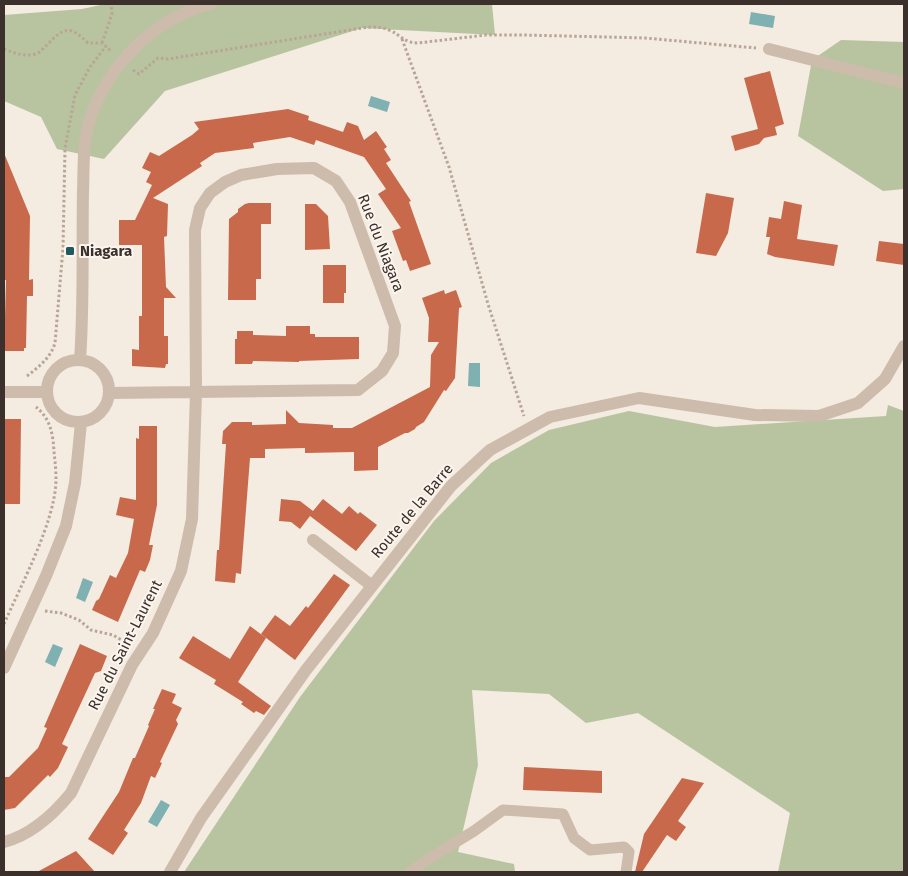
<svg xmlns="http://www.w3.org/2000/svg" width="908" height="876" viewBox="0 0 908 876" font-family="'Fira Sans',sans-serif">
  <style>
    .green { fill: #b8c4a0 }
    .water { fill: #7fb0b2 }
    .building { fill: #c8694b }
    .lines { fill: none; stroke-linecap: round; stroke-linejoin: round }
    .path { stroke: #b9a596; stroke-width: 3; stroke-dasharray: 2.5 2.5; stroke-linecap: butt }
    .lane { stroke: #cdbbac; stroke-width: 11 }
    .street { stroke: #cdbbac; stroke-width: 12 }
    .poi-dot { fill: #1f5a5e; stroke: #fbf5ee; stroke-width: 2 }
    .labels { text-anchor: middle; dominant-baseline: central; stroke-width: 4; stroke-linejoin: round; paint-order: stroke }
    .street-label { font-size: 15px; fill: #3b302b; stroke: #fbf5ee }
    .poi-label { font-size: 15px; font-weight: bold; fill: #3b302b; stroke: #fbf5ee; text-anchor: start }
  </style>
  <rect width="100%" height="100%" fill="#f4ebe1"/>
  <path class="green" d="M105,4H492L495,35L362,28L165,91L104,159L57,149L41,117L4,101V15L82,9Z
    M841,40L904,42V189L883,191L798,136L812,60Z
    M888,405L904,411V872H778L790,813L638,713L586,723L549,694L472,690L478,765L458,852L514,864L515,872H184L300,697L434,521L491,463L549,430L629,411L715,427L886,416Z"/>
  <path class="water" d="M751,12L775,16L773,28L749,24Z
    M371,96L390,102L387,112L368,106Z
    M469,363H480V387L468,386Z
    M83,578L93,582L85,602L76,598Z
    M53,644L63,648L55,667L45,662Z
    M161,800L170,805L157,827L148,822Z"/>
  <path class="building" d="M770,71L784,124L775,127L777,135L764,138L759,144L735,151L731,136L758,129L744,78Z
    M288,109L309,116L308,120L343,132L347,122L358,126L364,140L376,131L387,147L384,149L391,160L386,163L411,201L409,202L431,264L410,271L406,260L403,261L392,231L401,228L378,194L386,189L364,157L316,140L314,145L290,137L253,143L254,148L215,153L200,163L202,166L153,198L168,204L167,236L164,237L166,287L176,298H164V336H168V364H166L165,368L132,366V349L139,350V316H142V245H119V220H135L152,185L146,182L151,172L142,168L150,152L159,156L192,135L199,129L194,122Z
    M4,153L30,216L29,280L33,279V296H27L26,348H24V351H4L6,280H4Z
    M706,193L734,198L728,233L716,256L696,253Z
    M784,201L802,205L797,239L838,245L834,266L775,257L767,254L770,237H766L769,217L781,219Z
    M249,203H271V224H261V279H256V300H228L229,219L238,212V209L245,204Z
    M305,204H316L328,216L330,249L305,250Z
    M879,241L904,244V265L876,261Z
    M323,265H346V293H344V303H323Z
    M444,290L445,294L456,290L462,307L459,308L455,378L446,391L444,390L424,422L416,427L415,429L408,433H405L378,447V470L354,471V452L305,453V448L265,449V458H250L241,574L236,573L235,583L215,581L217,550H219L226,444H222L223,431L232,422H252V425L286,424V410L299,423L333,425V428H352L430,387L431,355L439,342H428L429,318L422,298Z
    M286,326H310V334H315V337H359V359L299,361V362L253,361L252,364H235V339H237V331H253V335L286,336Z
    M4,419H21L20,504H4Z
    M139,426H157V505L149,545H153L150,560L145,572L140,570L118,622L92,610L96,601L99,599L110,575L116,578L128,553L134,519L116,515L120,497L136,500V438L139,439Z
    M281,499L300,501L313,511L323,499L342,514L349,506L358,514L360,512L377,525L356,551L310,516L300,529L291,522L279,521Z
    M334,574L350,585L295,660L261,634L275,615L290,626L306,606L308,608Z
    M250,626L266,638L238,682L271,706L264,715L256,711L254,713L241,704L243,702L214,684L216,680L179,658L193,636L230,659Z
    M80,644L107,656L101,671L95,673L62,744L68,747L58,768L50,777L48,775L15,808L4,810V777H9L38,748L47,728L44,727Z
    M162,689L176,694L172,703L182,708L176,720L178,724L160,762L162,763L155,778L151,776L141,803L124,830L128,833L113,855L88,839L119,792L133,758H135L149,726L148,725L155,709H153Z
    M524,767L602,771V793L523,790Z
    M682,778L704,783L678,821L686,827L676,841L667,835L642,872H635L644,834Z
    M76,851L95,872H37Z"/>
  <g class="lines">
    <path class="path" d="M402,39L449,167L488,304L524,416
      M102,43L112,14L111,4
      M4,49C14,53 27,58 38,53C42,51 44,47 47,45C64,27 70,25 88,43H102L111,51
      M133,70L139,74L158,58L168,59L362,28C371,27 380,26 389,30C401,35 404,43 418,43L486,35H524L645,38L756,48
      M27,376C39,367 51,357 55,343L63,248L65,148L75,95L90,67L106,46
      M45,611L61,613L79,620L91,630L113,635L128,644
      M4,624C21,585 56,520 56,479C56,470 55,461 54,452C53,435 51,419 36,407"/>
    <path class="lane" d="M410,872L430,858L474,831L503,810L563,814L574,838L590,850L624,847L629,852L626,872"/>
    <path class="street" d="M769,49L904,83
      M47 391a31 31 0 1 1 62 0a31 31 0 1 1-62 0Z
      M80,360C84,304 82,248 83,192C84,166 82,138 92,113C108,70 141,34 182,14C191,9 201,7 211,4
      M4,392H47
      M313,540L372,586
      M4,668L46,576L66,526L75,483L81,423
      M4,842C31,835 53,815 71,793L132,665L153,633L181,571L192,519L196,393L195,230L200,208L210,193L225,182L241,175L277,169L314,168L336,181L350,202L395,326L393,353L382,371L358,390L109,393
      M170,872L201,818L306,670L451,486L490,450L550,417L639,398L755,415L819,416L858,403L885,379L904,346"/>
  </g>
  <rect class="poi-dot" x="65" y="246" width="10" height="10" rx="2.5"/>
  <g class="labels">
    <g class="street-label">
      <text transform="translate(381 243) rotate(69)">Rue du Niagara</text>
      <text transform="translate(412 511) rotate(-50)">Route de la Barre</text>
      <text transform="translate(125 645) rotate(-63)">Rue du Saint-Laurent</text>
    </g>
    <g class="poi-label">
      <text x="80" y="251">Niagara</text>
    </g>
  </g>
  <rect width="908" height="876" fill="none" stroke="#3b302b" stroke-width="10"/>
</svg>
